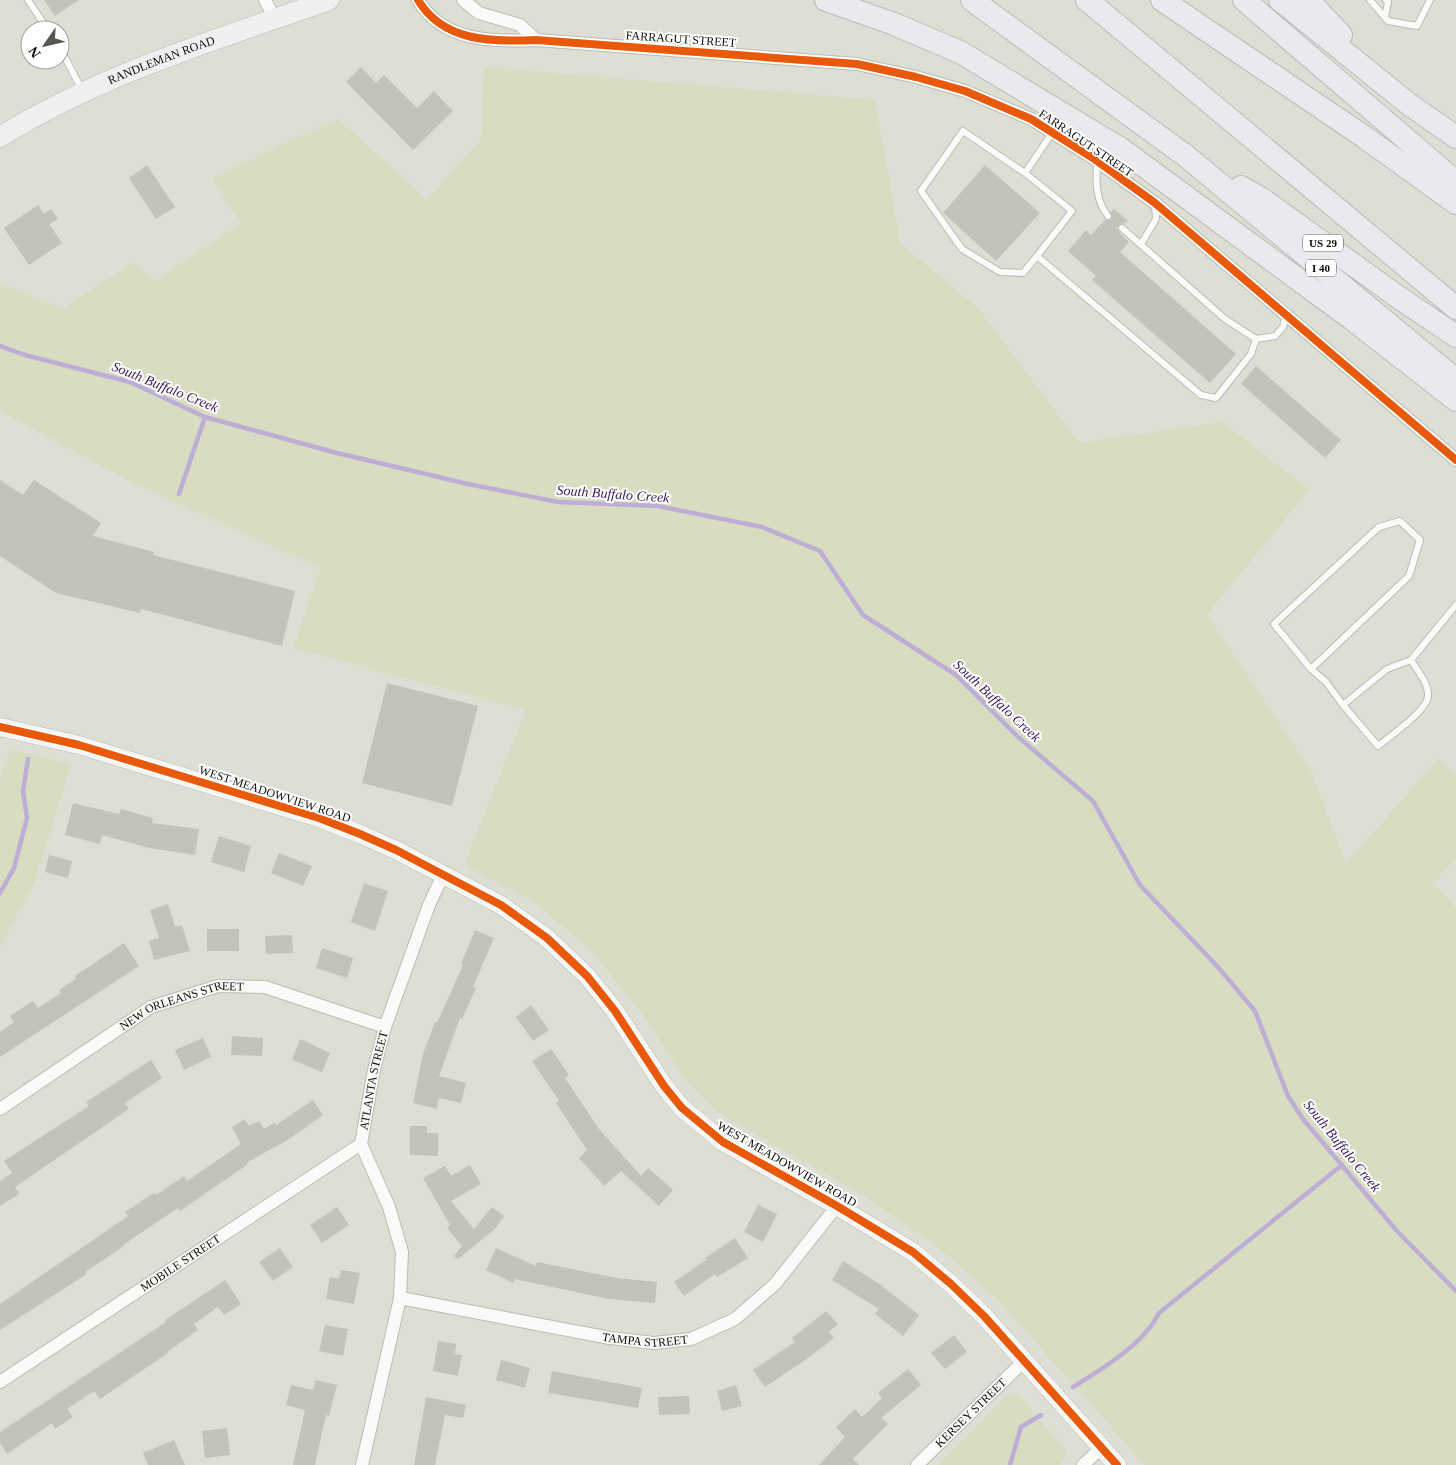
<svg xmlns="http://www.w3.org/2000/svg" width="1456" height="1465" viewBox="0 0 1456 1465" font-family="'Times New Roman',serif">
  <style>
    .green { fill: #d8dcc0 }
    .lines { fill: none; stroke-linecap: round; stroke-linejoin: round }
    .stream { stroke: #beaed5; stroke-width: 4.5 }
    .building { fill: #c2c3ba }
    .lane-casing { stroke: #bbbcb4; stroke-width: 8 }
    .street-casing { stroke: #bbbcb4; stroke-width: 14 }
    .secondary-casing { stroke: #bbbcb4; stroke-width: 19 }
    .primary-casing { stroke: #babbb5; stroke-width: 21 }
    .highway-casing { stroke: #babbb5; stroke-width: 24 }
    .lane { stroke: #fafaf9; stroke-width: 6 }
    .street { stroke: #fafaf9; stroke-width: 12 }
    .secondary { stroke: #f6f5f5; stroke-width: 18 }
    .primary { stroke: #f1eff2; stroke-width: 20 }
    .highway { stroke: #ebe8ee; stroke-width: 22 }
    .cycleway-casing { stroke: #fff; stroke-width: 11 }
    .cycleway { stroke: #e8590c; stroke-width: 8 }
    .labels { text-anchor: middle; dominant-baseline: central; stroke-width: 4; stroke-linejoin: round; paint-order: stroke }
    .shield { fill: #fff; stroke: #565652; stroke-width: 1 }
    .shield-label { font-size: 11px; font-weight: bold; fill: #0e0e08 }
    .street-label { font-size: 12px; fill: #0e0e08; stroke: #fff }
    .water-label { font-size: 14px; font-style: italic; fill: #39185d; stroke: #fff }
  </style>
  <rect width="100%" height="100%" fill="#dedfd4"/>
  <path class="green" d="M484,67L875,100L900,243L978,308L1079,443L1222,422L1309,490L1207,614L1311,771L1346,864L1438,759L1456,775V858L1433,884L1456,908V1465H1145L998,1300L938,1247L861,1194L717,1112L686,1081L646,1019L592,951L532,900L464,865L526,710L293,648L321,568L131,482L0,411V284L63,309L133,263L155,281L241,223L212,178L338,119L427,200L481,139Z
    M11,750L71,764L35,881L0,946V776Z
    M1007,1395H1019L1066,1451L1063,1461L1059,1465H939Z"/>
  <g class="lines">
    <path class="stream" d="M0,346L25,355L130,382L205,417L337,453L468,484L558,502L658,506L762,527L820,551L863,615L956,675L1017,736L1093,801L1140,885L1217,966L1255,1011L1288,1096L1303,1119L1396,1230L1456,1291
      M179,494L205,417
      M0,893L14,868L27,818L23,791L28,759
      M1073,1387C1102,1369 1144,1344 1159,1313L1342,1165
      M1010,1465L1021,1427L1041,1415"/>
  </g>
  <path class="building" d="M44,0H79L55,16Z
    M361,67L376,83L384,75L417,108L434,91L453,111L413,150L346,82Z
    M147,165L175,207L156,219L129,178Z
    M985,165L1040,213L996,261L943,213Z
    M38,205L44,214L51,209L58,219L49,224L62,243L29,265L4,228Z
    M1114,209L1128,221L1117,227L1119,232L1129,242L1120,252L1236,354L1210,383L1092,280L1096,276L1068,251L1086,230L1091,235L1105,220H1111V212Z
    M1256,366L1341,440L1325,458L1241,384Z
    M0,480L23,495L34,480L101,523L93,536L154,552L153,555L295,591L282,646L141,609L140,613L56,593L0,556Z
    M387,683L478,706L452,806L362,783Z
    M73,803L119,814L121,809L153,818L152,823L199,829L195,855L149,848L102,835L100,844L65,835Z
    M219,836L251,846L244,872L211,862Z
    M279,853L312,866L303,886L271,873Z
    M49,855L72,861L68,878L45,872Z
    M364,883L388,891L375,931L351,922Z
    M168,904L175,927L182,925L190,951L154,960L149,941L159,938L150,910Z
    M207,929H239V951H207Z
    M475,930L494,938L473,987L476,988L462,1019L460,1018L439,1076L466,1083L461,1103L439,1098L437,1109L413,1103L423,1054L435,1022L437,1023L463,965L461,964Z
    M292,935L293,953L266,954L265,936Z
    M124,943L139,966L0,1057V1032L14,1022L10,1016L33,1001L38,1008L61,993L59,990L76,979L75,976Z
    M322,948L353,958L347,978L316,968Z
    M531,1005L549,1030L533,1041L516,1017Z
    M232,1036L263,1038L262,1056L231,1055Z
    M203,1038L211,1057L184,1070L175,1050Z
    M300,1039L330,1053L322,1072L292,1060Z
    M551,1049L569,1075L565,1078L599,1129L641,1176L648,1168L673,1190L659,1206L621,1171L604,1186L579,1158L587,1150L556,1103L559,1101L532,1061Z
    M151,1060L162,1078L125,1103L129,1109L15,1187L19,1194L0,1206V1181L12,1173L4,1161L89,1106L86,1102Z
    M313,1100L323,1115L286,1141L246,1163L248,1164L180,1211L178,1208L123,1245L124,1246L85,1272L87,1274L0,1330V1304L128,1216L125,1212L154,1193L156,1195L184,1176L187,1181L241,1144L232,1127L245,1119L249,1126L259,1121L264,1129L275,1122L276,1125Z
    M410,1126H427V1133H438V1156L410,1155Z
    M470,1165L481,1184L451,1201L474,1229L492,1207L504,1216L495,1229L458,1259L454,1256L462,1246L447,1228L450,1225L423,1178L445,1166L451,1176Z
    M758,1205L777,1214L763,1242L744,1232Z
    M337,1207L349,1225L322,1243L310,1225Z
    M735,1238L748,1258L717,1277L715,1274L684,1296L674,1282L706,1260L705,1258Z
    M280,1248L293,1267L273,1281L259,1262Z
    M496,1248L536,1266L537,1262L617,1278L657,1282L655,1303L608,1299L515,1279L513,1283L486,1270Z
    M843,1261L878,1283L919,1315L903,1336L875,1314L879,1309L832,1280Z
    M341,1270L360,1273L354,1304L326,1299L330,1277L339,1279Z
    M225,1280L241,1304L224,1315L218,1307L194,1324L198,1330L167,1352L168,1353L100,1399L94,1391L67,1409L73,1417L55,1429L52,1423L7,1454L0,1443V1432L166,1322L165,1320Z
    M826,1311L838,1324L829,1332L834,1338L808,1358L765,1387L753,1370L795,1342L792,1338Z
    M325,1325L348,1329L343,1356L319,1351Z
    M954,1335L967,1352L945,1369L931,1353Z
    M438,1341L456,1344L455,1354L462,1355L458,1376L433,1371Z
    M501,1360L530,1368L525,1388L496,1380Z
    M908,1369L921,1385L881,1418L888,1424L853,1459L859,1465H819L845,1437L836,1427L855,1409L862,1417L882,1398L878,1393Z
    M552,1371L642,1388L638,1408L548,1393Z
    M315,1380L337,1385L329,1416L326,1415L315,1465H293L305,1410L286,1405L291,1385L313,1390Z
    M736,1385L742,1406L722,1411L717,1391Z
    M689,1396L690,1414L659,1415L658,1397Z
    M426,1397L466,1405L463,1418L445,1415L435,1465H414Z
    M227,1428L230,1455L205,1458L202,1431Z
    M174,1440L185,1465H148L143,1453Z"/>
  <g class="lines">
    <g class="lane-casing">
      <path id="lane" d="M28,0L48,30
        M1370,0L1388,21L1417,26L1430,0
        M1385,17L1388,2L1386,0
        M60,48L82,90
        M1097,161C1096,182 1095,199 1108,216
        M1025,173L1052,133
        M1122,228L1225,319L1256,339L1275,336L1283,327L1286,315
        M1141,244L1156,219L1155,205
        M1037,256L1023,273L1000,272L962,249L921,191L963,131L1025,173L1072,211L1037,256L1201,395L1216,398L1251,354L1256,339
        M1411,660C1417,670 1429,684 1428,696C1427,711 1390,736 1378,746L1343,705L1387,669L1411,660L1456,605
        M1311,669L1274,624L1379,527L1400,521L1420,540L1409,576L1311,669L1326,682L1343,705"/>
    </g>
    <g class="street-casing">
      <g id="street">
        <path d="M265,0L275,19"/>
        <path d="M418,0C443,42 492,42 536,40L857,64L916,77L965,91L1031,119L1093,158L1155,203L1456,460"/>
        <path d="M463,0L479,13L520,25L536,40"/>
        <path id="s1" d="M0,1109L151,1007L218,986L265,987L385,1027"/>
        <path id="s2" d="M400,1298L610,1338L654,1343L691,1339L735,1319L775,1284L837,1206"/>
        <path id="s3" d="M0,1382L361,1144"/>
        <path id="s4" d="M362,1465L400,1298L402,1252L389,1207L361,1144L374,1070L385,1027L429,905L443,875"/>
        <path id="s5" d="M917,1465L1024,1361"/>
        <path d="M1083,1465L1101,1448"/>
      </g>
    </g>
    <g class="secondary-casing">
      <path id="secondary" d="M0,727L79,745L319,818L360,834L396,850L501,905L547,938L587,976L615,1011L664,1086L682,1108L723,1142L837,1206L913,1252L951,1284L984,1316L1117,1465"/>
    </g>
    <g class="primary-casing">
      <g id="primary">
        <path id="s6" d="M0,137C103,73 216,40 329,0"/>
      </g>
    </g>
    <g class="highway-casing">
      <path id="highway" d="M826,0L894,24L960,52L1121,149L1352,319L1456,400
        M972,0L1186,156L1456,380
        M1087,0L1456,308
        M1162,0L1363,136L1456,203
        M1244,0L1456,182
        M1280,0L1410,105L1456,137
        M1308,0L1341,35
        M1241,187L1262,199L1401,299L1456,336"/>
    </g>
    <use href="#lane" class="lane"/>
    <use href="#street" class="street"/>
    <use href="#secondary" class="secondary"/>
    <use href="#primary" class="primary"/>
    <use href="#highway" class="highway"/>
    <g class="cycleway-casing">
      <path id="cycleway" d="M418,0C443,42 492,42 536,40L857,64L916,77L965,91L1031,119L1093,158L1155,203L1456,460
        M0,727L79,745L319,818L360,834L396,850L501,905L547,938L587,976L615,1011L664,1086L682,1108L723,1142L837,1206L913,1252L951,1284L984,1316L1117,1465"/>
    </g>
    <use href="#cycleway" class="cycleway"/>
  </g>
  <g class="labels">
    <g class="shield">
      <rect x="1303" y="234.5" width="40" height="17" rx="4"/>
      <rect x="1306" y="259.5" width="30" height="17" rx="4"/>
    </g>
    <g class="shield-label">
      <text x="1323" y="243">US 29</text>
      <text x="1321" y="268">I 40</text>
    </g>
    <g class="street-label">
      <text transform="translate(681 39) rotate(4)">FARRAGUT STREET</text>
      <text stroke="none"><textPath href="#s6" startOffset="179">RANDLEMAN ROAD</textPath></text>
      <text transform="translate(1086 143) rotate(34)">FARRAGUT STREET</text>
      <text transform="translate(275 794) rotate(18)">WEST MEADOWVIEW ROAD</text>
      <text stroke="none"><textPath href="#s1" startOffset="212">NEW ORLEANS STREET</textPath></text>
      <text stroke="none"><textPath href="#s4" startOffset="398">ATLANTA STREET</textPath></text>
      <text transform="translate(787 1164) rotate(30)">WEST MEADOWVIEW ROAD</text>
      <text stroke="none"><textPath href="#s3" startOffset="216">MOBILE STREET</textPath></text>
      <text stroke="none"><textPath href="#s2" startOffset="249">TAMPA STREET</textPath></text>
      <text stroke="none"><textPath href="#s5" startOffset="75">KERSEY STREET</textPath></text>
    </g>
    <g class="water-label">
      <text transform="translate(165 387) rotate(22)">South Buffalo Creek</text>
      <text transform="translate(613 494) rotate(4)">South Buffalo Creek</text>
      <text transform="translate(997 701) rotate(43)">South Buffalo Creek</text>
      <text transform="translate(1342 1146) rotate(51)">South Buffalo Creek</text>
    </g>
  </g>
  <g transform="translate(45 45) rotate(236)"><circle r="24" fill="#ffffff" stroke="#9f9f9c"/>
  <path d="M0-4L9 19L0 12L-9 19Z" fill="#57574f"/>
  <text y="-8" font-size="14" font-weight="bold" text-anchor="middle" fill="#0e0e08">N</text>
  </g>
</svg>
